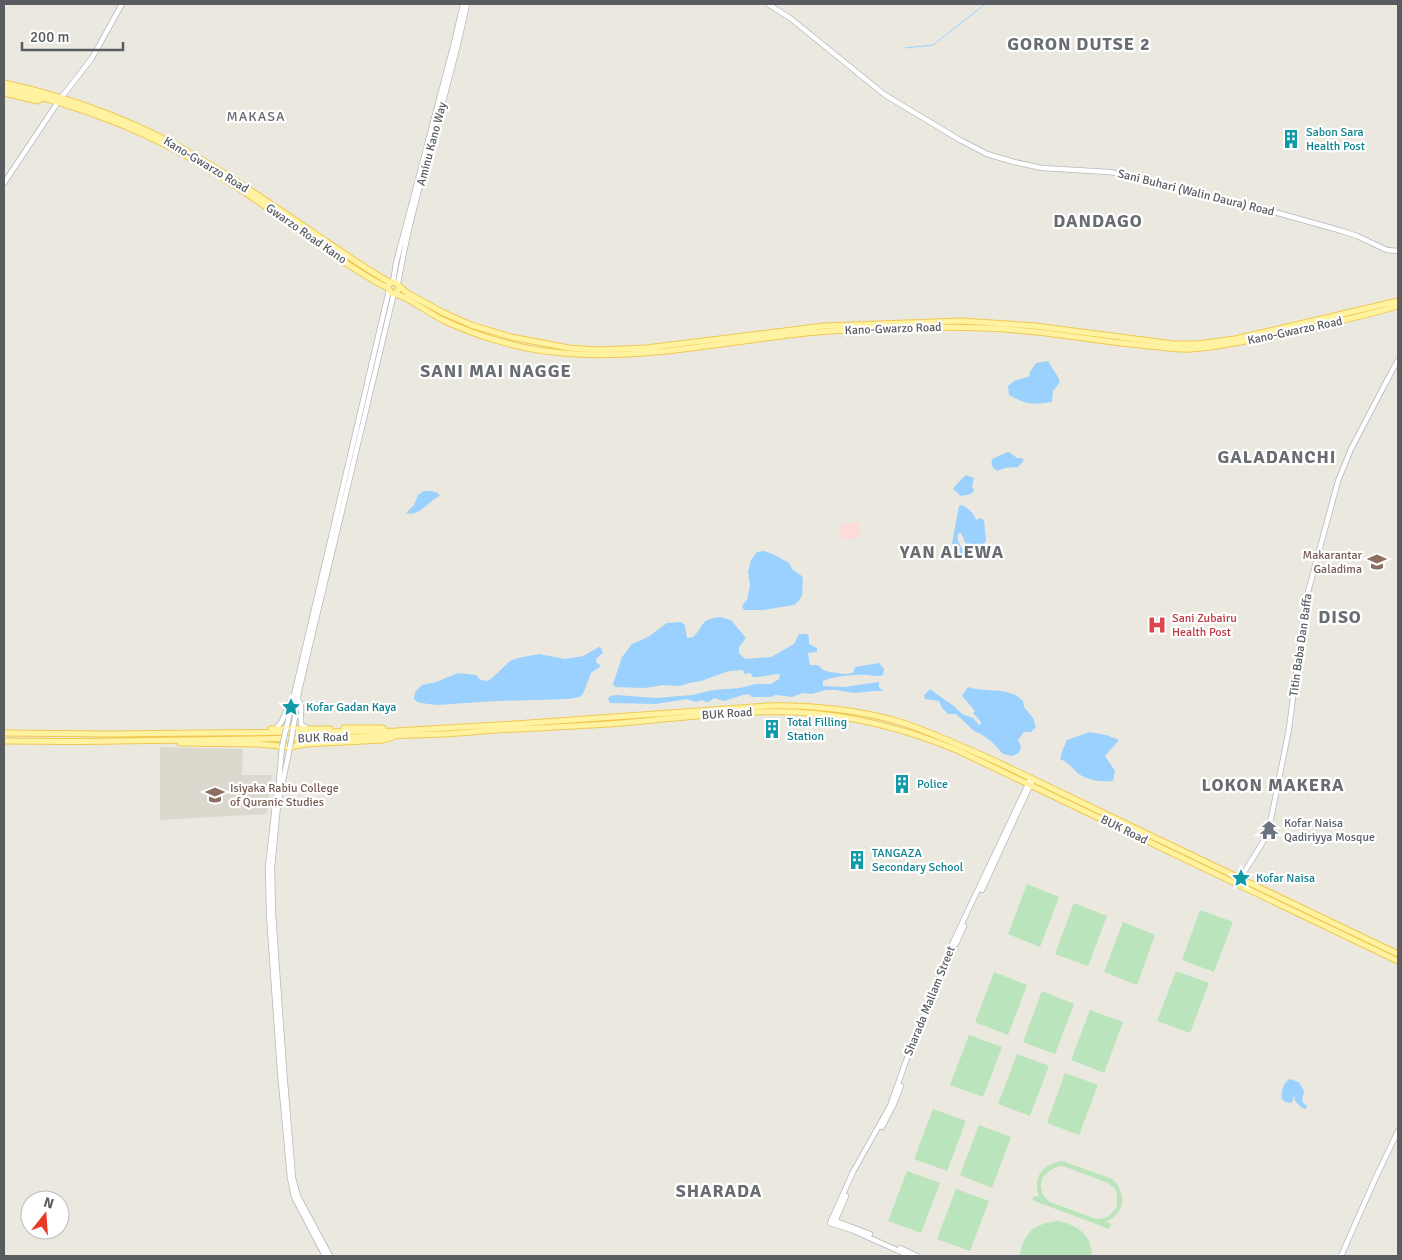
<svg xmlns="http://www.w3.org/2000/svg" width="1402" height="1260" viewBox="0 0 1402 1260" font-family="Signika,sans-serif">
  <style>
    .education { fill: #dbd8cd }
    .medical { fill: #fbdcd9 }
    .green { fill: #bae4bb; fill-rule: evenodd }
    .water { fill: #9bd1ff }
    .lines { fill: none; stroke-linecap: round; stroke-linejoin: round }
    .stream { stroke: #9bd1ff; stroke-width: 1 }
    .secondary-casing { stroke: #b5b8be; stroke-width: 6 }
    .primary-casing { stroke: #f1c852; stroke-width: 7 }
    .secondary { stroke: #fff; stroke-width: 4.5 }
    .primary { stroke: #fff2a0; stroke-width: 5 }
    .secondary-bridge-casing { stroke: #b5b8be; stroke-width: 6; stroke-linecap: butt }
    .secondary-bridge { stroke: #fff; stroke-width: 4.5 }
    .labels { text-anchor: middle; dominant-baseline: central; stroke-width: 4.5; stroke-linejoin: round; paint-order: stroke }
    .culture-label { font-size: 12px; fill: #0d838f; stroke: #fff; text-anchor: start }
    .street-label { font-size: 12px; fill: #585b60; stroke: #fff }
    .education-label { font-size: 12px; fill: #785e54; stroke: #fff; text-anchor: end }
    .health-label { font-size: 12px; fill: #be3a42; stroke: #fff; text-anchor: start }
    .worship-label { font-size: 12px; fill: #5b616d; stroke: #fff; text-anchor: start }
    .neighbourhood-label { font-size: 14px; letter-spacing: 1px; fill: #696d72; stroke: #fff }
    .district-label { font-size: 18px; font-weight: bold; letter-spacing: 1px; fill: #696d72; stroke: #fff }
  </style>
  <rect width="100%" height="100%" fill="#ebe9df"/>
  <path class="education" d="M160,747L243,749L242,775H272L267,814L160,820Z"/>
  <path class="medical" d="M859,522V539L839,538L842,523Z"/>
  <path class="green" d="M1027,884L1059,897L1040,947L1008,934Z
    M1074,903L1107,916L1088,966L1055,954Z
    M1200,910L1233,922L1214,972L1182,960Z
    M1123,922L1155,935L1137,985L1104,972Z
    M1176,971L1209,983L1190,1033L1157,1021Z
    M994,972L1027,985L1008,1035L975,1022Z
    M1042,991L1074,1004L1055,1054L1023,1042Z
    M1090,1010L1123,1022L1104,1073L1071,1060Z
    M969,1035L1002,1047L983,1097L950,1085Z
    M1017,1054L1049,1066L1030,1116L998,1104Z
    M1065,1073L1098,1085L1079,1135L1047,1123Z
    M933,1109L966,1121L947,1171L914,1159Z
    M979,1125L1011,1137L992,1188L960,1175Z
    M1062,1161C1073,1165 1085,1169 1096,1173C1100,1175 1106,1176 1110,1178C1118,1183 1123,1192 1122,1202C1121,1212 1115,1217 1106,1222L1111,1224L1109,1229L1032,1200L1034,1196L1039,1197C1032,1177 1043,1164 1062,1161ZM1063,1166L1108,1183L1115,1189L1117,1195V1207L1109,1216L1104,1218L1096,1219L1050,1202C1032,1188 1043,1168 1063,1166Z
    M907,1171L940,1183L921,1233L888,1221Z
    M956,1189L989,1201L970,1251L937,1239Z
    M1057,1221C1076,1224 1092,1234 1092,1256H1020C1023,1233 1034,1224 1057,1221Z"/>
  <path class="water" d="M1048,361C1052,369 1057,373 1060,382L1053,391L1052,402C1030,405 1028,405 1009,395L1008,386L1014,381L1030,376L1029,373L1036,363Z
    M1009,452L1017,458H1021L1024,460L1018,467L1005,468L997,471C992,468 991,465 992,459L1005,453Z
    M966,475L974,478L972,487L974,491L971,494L961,496L953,489C955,486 963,477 966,475Z
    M424,491H431L438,493L440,496C428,501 420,517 406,513L414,505L418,495Z
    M962,505C969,509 973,512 976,520L980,518L984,520L986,541L983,545L975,546L971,549L966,544L961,533L958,534C956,543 962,548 968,555L966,558L955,550L952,543L959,506Z
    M764,551L773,554L789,563L792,569L802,576L803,580L802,595L799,601L794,605L788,606L763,610H744L742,607L744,603L747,600L750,586L748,572L751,560L757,552Z
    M720,617L731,620L746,638L739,647V653L745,659L771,657L794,644L799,634H807L809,638V644L817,648V652L808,653L810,665H818L823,670L830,672L845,674L853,673L855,667L879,663L884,669L883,675C877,677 873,675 867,675C854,674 835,676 823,681V686L844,687L879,682V687L883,691H876L854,693L836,690H825L812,694L803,693L792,697L776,695L770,697H752L749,694L743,695L724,701L714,698C709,702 708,704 702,700L696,702L687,699L656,704L610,703L608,699L610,696L617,695L656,698L692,695L713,690L740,688L756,684H771L779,679L780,674C771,674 762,678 753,677L750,673L744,674L743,670L729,671L701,681L689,683L680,686L664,685L644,688L615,687L613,684L622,657L632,644L648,637L667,623L681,622L685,625L687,638L693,637C706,625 698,620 720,617Z
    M599,647L601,648L603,653L597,658L596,662L601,666L591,673L583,694L579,697L569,699L496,701L437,705L420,703L416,701L414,699L415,692L422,685L436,682L458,673L476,675L481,680L486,681L491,679L510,661L518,658L539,654L565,659L583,656Z
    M968,687C982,692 999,688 1013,694C1016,695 1020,698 1023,701L1024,707L1033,718L1036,727L1031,732H1024L1018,740L1021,746L1019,753L1012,756L1003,754L992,742L981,734L974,731L956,714H948L942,708L939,701L925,699L924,695L930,689L955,707L962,714L973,718L980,726L981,722L973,713L975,711L962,696Z
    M1090,732L1106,735L1119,740L1105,756L1115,771L1113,781C1102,782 1092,781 1082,776C1073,771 1072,764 1060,759L1063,749L1067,740Z
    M1290,1079L1299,1082C1303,1090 1306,1090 1302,1099L1303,1103L1307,1106L1306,1109L1302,1108L1295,1101L1294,1095L1292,1103L1285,1102L1282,1099C1281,1092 1283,1082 1290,1079Z"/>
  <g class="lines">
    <path class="stream" d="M905,48L933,45L985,4"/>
    <g class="secondary-casing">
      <path id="secondary" d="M768,4L790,18L885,95L960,140L987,154L1014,162L1042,168L1109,172L1128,175L1232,203L1278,213L1342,231L1357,236L1387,250L1398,251
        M4,183L58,102L92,58L122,4
        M393,282L396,263L455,39L463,4
        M398,284C414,189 448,98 467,4
        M298,699L301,706V724L307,728
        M276,729L282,721L290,702
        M286,729L389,290
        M293,729L299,691L394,293
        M282,747L279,781L275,805L268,867L269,914L280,1071L290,1178L294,1197L325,1256
        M290,747L278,805L272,867L273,914L284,1070L293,1178L298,1196L330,1256
        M1238,882L1263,842L1271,819L1289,729L1305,603L1338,481L1351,449L1384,386L1398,360
        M982,890L1033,779
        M956,944L964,926
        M882,1127L894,1104L901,1086
        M833,1220L870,1234
        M834,1224L846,1196
        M900,1248L917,1256
        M910,1256L852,1230L830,1223L853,1172L890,1106L916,1033L954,940L1031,778
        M1341,1256L1376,1177L1398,1131"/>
    </g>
    <g class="primary-casing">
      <path id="primary" d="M4,83C74,98 142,124 204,161C246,186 286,214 327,242C348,256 369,271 391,283
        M4,88C79,105 153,133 217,174C254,197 288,223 324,248C344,262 365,277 388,288
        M4,93L38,101L42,97
        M399,286L407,293L444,313L471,325L511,337L569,348L599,350L646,348L824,326L962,321L1035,326L1174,344H1197L1235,339L1398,301
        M395,293L398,290L399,286L396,283C392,281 389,283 388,287L391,293C407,295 429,314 445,321C477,336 520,349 554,352C654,364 752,333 852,330C913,327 976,325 1037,332C1075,336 1112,343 1150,346C1164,347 1177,350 1191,349C1212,348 1232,343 1252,340C1301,330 1350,320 1398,306
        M344,728H383
        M271,729H330
        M4,733L108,734L395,731L515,724L767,706C809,705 863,710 903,723C936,734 968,749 999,763L1398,954
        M4,741C41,741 78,742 115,741C224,740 334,738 443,734C461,733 479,731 496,730C538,728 580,726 622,723C679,718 738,710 795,712C852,715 907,729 959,751L1398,961
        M180,743L258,744L290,747L305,744L383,740L393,737"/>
    </g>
    <use href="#secondary" class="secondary"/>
    <use href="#primary" class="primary"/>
    <g class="secondary-bridge-casing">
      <path id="secondary-bridge" d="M282,747L286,729
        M290,747L293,729"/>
    </g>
    <use href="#secondary-bridge" class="secondary-bridge"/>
  </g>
  <defs>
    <g id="building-bare" transform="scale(1.5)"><path d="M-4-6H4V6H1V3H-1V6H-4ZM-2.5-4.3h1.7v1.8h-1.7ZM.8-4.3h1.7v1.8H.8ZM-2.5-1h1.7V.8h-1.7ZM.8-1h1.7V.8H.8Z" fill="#0f9aa8" stroke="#fff" stroke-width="2.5" paint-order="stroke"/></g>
    <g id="school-bare" transform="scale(1.5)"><path d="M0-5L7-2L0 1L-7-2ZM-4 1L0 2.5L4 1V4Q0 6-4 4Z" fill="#8d6e63" stroke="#fff" stroke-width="2.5" paint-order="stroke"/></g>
    <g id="hospital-bare" transform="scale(1.5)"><path d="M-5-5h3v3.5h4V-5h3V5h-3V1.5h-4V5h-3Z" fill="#e0444e" stroke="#fff" stroke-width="2.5" paint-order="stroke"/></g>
    <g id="sight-bare" transform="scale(1.5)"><path d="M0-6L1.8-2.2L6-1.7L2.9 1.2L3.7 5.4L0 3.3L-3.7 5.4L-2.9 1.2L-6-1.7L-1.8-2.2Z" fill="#0f9aa8" stroke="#fff" stroke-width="2.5" paint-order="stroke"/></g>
    <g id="university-bare" transform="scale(1.5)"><path d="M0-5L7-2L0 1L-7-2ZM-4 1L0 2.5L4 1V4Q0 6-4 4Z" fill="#8d6e63" stroke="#fff" stroke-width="2.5" paint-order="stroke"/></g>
    <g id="temple-bare" transform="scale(1.5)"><path d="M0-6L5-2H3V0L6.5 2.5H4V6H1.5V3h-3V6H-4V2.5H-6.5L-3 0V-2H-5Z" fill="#6b7280" stroke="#fff" stroke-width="2.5" paint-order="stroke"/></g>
  </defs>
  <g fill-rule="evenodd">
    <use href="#building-bare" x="1291" y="139"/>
    <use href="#school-bare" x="1377" y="562"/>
    <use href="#hospital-bare" x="1157" y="625"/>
    <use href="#sight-bare" x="291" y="707"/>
    <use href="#building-bare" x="772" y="729"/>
    <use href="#building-bare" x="902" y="784"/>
    <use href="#university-bare" x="215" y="795"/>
    <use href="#temple-bare" x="1269" y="830"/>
    <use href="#building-bare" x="857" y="860"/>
    <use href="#sight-bare" x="1241" y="878"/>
  </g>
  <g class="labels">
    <g class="culture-label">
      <text x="1306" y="132">Sabon Sara<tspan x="1306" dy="14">Health Post</tspan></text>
      <text x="306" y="707">Kofar Gadan Kaya</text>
      <text x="787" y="722">Total Filling<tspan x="787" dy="14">Station</tspan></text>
      <text x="917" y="784">Police</text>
      <text x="872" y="853">TANGAZA<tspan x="872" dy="14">Secondary School</tspan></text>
      <text x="1256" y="878">Kofar Naisa</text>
    </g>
    <g class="street-label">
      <text transform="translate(432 144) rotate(-75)">Aminu Kano Way</text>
      <text transform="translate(206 165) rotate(31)">Kano-Gwarzo Road</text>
      <text transform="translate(1196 193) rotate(14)">Sani Buhari (Walin Daura) Road</text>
      <text transform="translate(306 234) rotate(35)">Gwarzo Road Kano</text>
      <text transform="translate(893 329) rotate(-2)">Kano-Gwarzo Road</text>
      <text transform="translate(1295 331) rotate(-12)">Kano-Gwarzo Road</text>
      <text transform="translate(1301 645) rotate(-82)">Titin Baba Dan Baffa</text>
      <text transform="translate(727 714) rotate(-4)">BUK Road</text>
      <text transform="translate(323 738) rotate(-2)">BUK Road</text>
      <text transform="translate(1124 830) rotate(26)">BUK Road</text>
      <text transform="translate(930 1001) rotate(-68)">Sharada Mallam Street</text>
    </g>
    <g class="education-label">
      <text x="1362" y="555">Makarantar<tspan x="1362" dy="14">Galadima</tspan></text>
      <text x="230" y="788" text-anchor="start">Isiyaka Rabiu College<tspan x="230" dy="14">of Quranic Studies</tspan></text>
    </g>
    <g class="health-label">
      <text x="1172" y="618">Sani Zubairu<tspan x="1172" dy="14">Health Post</tspan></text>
    </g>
    <g class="worship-label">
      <text x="1284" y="823">Kofar Naisa<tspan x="1284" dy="14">Qadiriyya Mosque</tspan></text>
    </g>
    <g class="neighbourhood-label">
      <text x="256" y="116">MAKASA</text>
    </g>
    <g class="district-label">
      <text x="1079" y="44">GORON DUTSE 2</text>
      <text x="1098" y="221">DANDAGO</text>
      <text x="496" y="371">SANI MAI NAGGE</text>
      <text x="1277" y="457">GALADANCHI</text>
      <text x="952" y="552">YAN ALEWA</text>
      <text x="1340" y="617">DISO</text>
      <text x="1273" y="785">LOKON MAKERA</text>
      <text x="719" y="1191">SHARADA</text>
    </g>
  </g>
  <rect width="1402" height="1260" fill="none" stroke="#585b60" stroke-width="10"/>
  <g transform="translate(45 1215) rotate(17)"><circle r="24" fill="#ffffff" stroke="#bcbdbf"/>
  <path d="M0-4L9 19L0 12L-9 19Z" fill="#e93a27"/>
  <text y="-8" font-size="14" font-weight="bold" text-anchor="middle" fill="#585b60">N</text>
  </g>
  <path d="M22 42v8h101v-8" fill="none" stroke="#585b60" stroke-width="2.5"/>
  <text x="30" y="42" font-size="15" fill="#585b60" stroke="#ffffff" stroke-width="4" paint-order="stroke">200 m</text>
</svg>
